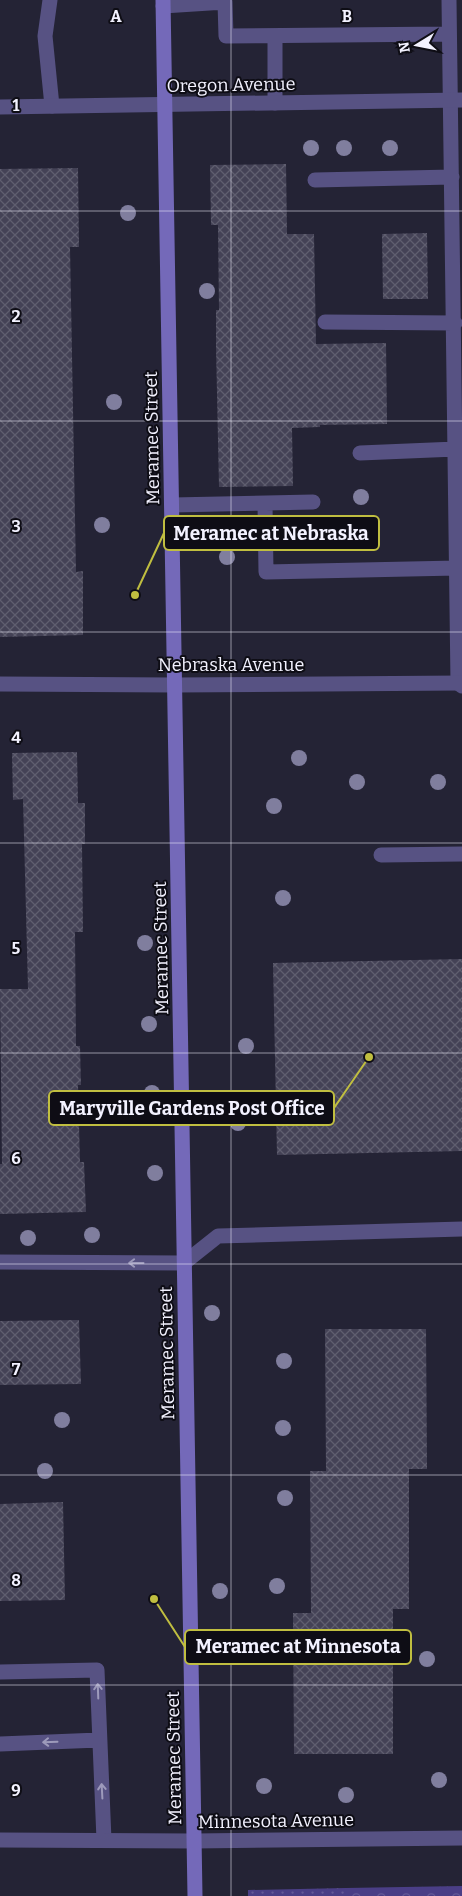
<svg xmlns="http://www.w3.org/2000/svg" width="462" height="1896" viewBox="0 0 462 1896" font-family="Bitter,serif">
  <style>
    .grass { fill: url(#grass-dots) }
    .park { fill: url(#park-crowns) }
    .building { fill: url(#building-cross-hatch) }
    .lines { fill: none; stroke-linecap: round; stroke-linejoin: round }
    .lane { stroke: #575283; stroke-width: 15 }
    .street { stroke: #575283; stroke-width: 15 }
    .secondary { stroke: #7469b9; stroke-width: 15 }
    .tree { fill: #807e9e }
    .oneway { stroke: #9d9abb }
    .grid { fill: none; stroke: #f3f2ff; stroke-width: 1; stroke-opacity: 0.55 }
    .labels { text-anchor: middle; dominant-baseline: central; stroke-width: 4; stroke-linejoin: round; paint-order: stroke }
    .street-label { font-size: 18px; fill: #f3f2ff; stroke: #0e0d15 }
    .grid-label { font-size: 16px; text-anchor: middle; font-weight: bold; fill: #f3f2ff; stroke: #0e0d15; stroke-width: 4; stroke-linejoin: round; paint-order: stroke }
    .leader { fill: none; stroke: #c0be40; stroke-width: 2 }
    .callout-dot { fill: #c0be40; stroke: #0e0d15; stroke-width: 2 }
    .callout { fill: #0e0d15; stroke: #c0be40; stroke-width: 2 }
    .callout-label { font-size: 19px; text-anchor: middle; font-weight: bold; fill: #f3f2ff }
  </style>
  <defs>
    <pattern id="grass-dots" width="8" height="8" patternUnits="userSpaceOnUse" patternTransform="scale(1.25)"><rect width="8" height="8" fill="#4a3e86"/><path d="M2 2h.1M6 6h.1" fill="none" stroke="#655a98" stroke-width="1.8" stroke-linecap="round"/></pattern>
    <pattern id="park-crowns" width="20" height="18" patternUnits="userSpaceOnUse" patternTransform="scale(1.25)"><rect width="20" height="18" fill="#4a3e86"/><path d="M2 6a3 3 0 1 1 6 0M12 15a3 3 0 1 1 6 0" fill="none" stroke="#655a98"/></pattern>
    <pattern id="building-cross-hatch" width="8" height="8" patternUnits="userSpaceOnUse" patternTransform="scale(1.25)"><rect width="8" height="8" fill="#444256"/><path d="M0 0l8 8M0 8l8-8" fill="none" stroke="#5f5e6f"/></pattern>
  </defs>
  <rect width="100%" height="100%" fill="#242335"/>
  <path class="grass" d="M346,1888V1896H248V1890Z"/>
  <path class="park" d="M462,1886V1896H346V1888Z"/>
  <path class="building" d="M286,164L287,234H314L316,344L386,343L387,424L320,425V427L292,428L293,486L219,487L216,347V310H219L218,225H211L210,165Z
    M78,168L79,247H70L76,572L83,571V635L0,637V169Z
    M427,233L428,299H383L382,234Z
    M77,752L78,803H85V844H82L83,932H75L76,1046H80L81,1085H78L80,1162H84L86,1212L0,1214V1164H2L0,989H28L23,799L13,800L12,753Z
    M462,959V1151L277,1155L273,963Z
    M79,1320L81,1384L0,1385V1321Z
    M325,1329H426L427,1469H409V1609H393V1754H294L293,1613H311L310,1471H326Z
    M63,1502L65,1600L0,1601V1504Z"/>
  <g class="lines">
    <path class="lane" d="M50,0L45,36L52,106
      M449,0L458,683L462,686
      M163,6L225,2L226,36L449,34
      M275,103V36
      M315,180L452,177
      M325,322L455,323
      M360,453L456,449
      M265,504L266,572L457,568
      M172,505L313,502
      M381,855L462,854
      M184,1263L218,1236L462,1229
      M0,1672L97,1670L104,1840
      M0,1744L99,1740"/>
    <path class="street" d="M0,107L462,100
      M0,684L175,685L462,683
      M0,1262L184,1263
      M0,1840L194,1841L462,1838"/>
    <path class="secondary" d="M163,0L195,1896"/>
  </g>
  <g class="tree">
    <circle cx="311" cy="148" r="8"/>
    <circle cx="344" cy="148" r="8"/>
    <circle cx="390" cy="148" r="8"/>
    <circle cx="128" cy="213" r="8"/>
    <circle cx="207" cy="291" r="8"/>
    <circle cx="114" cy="402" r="8"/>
    <circle cx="361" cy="497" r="8"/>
    <circle cx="102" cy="525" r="8"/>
    <circle cx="227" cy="557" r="8"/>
    <circle cx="299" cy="758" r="8"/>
    <circle cx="357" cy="782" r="8"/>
    <circle cx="438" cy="782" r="8"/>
    <circle cx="274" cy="806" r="8"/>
    <circle cx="283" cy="898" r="8"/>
    <circle cx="145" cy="943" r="8"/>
    <circle cx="149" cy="1024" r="8"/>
    <circle cx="246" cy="1046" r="8"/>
    <circle cx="152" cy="1093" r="8"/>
    <circle cx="238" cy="1123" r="8"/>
    <circle cx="155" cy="1173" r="8"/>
    <circle cx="92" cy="1235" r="8"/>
    <circle cx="28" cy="1238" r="8"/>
    <circle cx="212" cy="1313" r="8"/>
    <circle cx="284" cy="1361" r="8"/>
    <circle cx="62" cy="1420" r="8"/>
    <circle cx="283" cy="1428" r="8"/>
    <circle cx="45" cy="1471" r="8"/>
    <circle cx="285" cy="1498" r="8"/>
    <circle cx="277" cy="1586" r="8"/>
    <circle cx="220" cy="1591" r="8"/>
    <circle cx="427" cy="1659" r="8"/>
    <circle cx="439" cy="1780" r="8"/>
    <circle cx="264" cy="1786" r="8"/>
    <circle cx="346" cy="1795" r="8"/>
  </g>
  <defs><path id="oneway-shaft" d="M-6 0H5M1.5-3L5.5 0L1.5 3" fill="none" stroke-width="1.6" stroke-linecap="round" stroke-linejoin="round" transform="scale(1.25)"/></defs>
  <g class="oneway">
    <use href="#oneway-shaft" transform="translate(136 1263) rotate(-180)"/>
    <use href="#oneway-shaft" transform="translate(98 1691) rotate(-92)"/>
    <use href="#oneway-shaft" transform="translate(50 1742) rotate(178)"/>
    <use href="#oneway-shaft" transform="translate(102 1791) rotate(-93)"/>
  </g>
  <path class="grid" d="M231,0V1896M0,211H462M0,421H462M0,632H462M0,843H462M0,1053H462M0,1264H462M0,1475H462M0,1685H462"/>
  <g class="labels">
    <g class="street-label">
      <text transform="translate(231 85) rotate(-1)">Oregon Avenue</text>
      <text transform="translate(152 438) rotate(-91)">Meramec Street</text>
      <text x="231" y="665">Nebraska Avenue</text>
      <text transform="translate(161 948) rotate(-91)">Meramec Street</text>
      <text transform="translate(167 1353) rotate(-91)">Meramec Street</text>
      <text transform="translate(174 1758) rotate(-91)">Meramec Street</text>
      <text transform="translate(276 1821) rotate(-1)">Minnesota Avenue</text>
    </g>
  </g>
  <g class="grid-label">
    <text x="116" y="22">A</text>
    <text x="347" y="22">B</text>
    <text x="16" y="111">1</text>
    <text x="16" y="322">2</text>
    <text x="16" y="532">3</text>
    <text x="16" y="743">4</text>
    <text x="16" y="954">5</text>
    <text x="16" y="1164">6</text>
    <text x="16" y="1375">7</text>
    <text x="16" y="1586">8</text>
    <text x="16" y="1796">9</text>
  </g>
  <path class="leader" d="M135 595L164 533M369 1057L334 1108M154 1599L185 1647"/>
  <g class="callout-dot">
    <circle cx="135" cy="595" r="5"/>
    <circle cx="369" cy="1057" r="5"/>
    <circle cx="154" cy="1599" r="5"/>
  </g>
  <g class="callout">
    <rect x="164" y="516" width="215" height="34" rx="5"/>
    <rect x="49" y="1091" width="285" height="34" rx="5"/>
    <rect x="185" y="1630" width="226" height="34" rx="5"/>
  </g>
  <g class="callout-label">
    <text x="271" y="540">Meramec at Nebraska</text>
    <text x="192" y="1115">Maryville Gardens Post Office</text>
    <text x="298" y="1653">Meramec at Minnesota</text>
  </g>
  <g transform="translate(417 45) rotate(260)" stroke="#0e0d15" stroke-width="4" paint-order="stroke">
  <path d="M0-4L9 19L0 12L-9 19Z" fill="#f3f2ff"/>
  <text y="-8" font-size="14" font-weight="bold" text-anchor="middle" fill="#f3f2ff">N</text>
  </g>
</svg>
